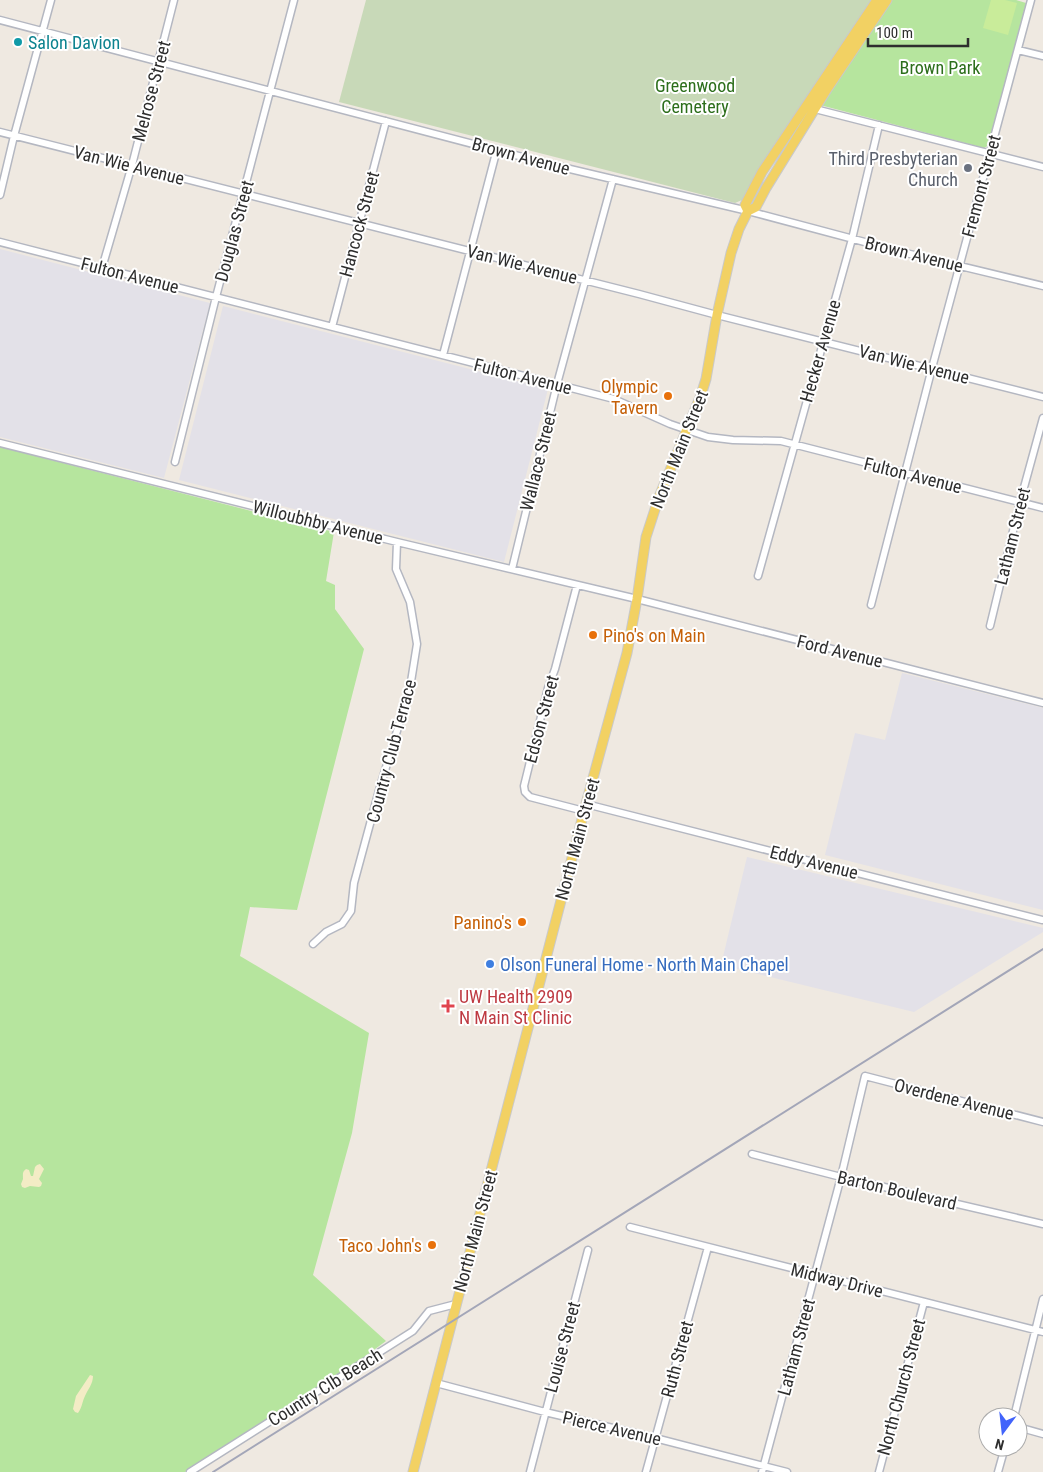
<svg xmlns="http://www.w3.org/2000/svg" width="1043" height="1472" viewBox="0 0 1043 1472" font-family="'Roboto Condensed',sans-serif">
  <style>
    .industrial { fill: #e3e1e8 }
    .green { fill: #b6e59e }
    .sand { fill: #f3ecc5 }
    .cemetery { fill: #c8d9b8 }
    .pitch { fill: #c9ec9a }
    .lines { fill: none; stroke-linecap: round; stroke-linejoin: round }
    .minor-casing { stroke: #b4b7c1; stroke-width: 9 }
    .major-casing { stroke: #c9c9c9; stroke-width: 11 }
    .minor { stroke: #fff; stroke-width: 6 }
    .major { stroke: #f2d163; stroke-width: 9 }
    .rail { stroke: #a3a6b8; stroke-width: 2 }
    .culture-dot { fill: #0f9aa8; stroke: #fff; stroke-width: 2 }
    .worship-dot { fill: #6b7280; stroke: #fff; stroke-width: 2 }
    .food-dot { fill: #e8710a; stroke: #fff; stroke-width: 2 }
    .shop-dot { fill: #3f7fe0; stroke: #fff; stroke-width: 2 }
    .health-dot { fill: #e0444e; stroke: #fff; stroke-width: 2 }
    .labels { text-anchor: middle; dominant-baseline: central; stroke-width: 4; stroke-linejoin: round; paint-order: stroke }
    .culture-label { font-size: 18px; fill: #0d838f; stroke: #fff; text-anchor: start }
    .park-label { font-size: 18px; fill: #2c6e1b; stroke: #fff }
    .street-label { font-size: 18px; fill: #2e2e2e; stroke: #fff }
    .worship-label { font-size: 18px; fill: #5b616d; stroke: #fff; text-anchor: end }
    .food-label { font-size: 18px; fill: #c56008; stroke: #fff; text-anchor: end }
    .shop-label { font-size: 18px; fill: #366cbe; stroke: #fff; text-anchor: start }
    .health-label { font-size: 18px; fill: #be3a42; stroke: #fff; text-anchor: start }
  </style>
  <rect width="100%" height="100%" fill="#efe9e1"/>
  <path class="industrial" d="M0,249L210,303L164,478L0,437Z
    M223,306L548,389L504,562L179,480Z
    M902,673L1043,708V910L825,855L855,733L885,740Z
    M747,857L1043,928V932L914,1012L721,965Z"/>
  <path class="green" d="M888,0H1016L1026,3L989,145L984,148L820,105Z
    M0,447L334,532L326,581L335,585V609L364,649L297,910L250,907L240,956L369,1033L352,1133L313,1275L386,1341L356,1363L185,1472H0Z"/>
  <path class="sand" d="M40,1164L44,1169L39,1179L42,1183L41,1186L39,1187L30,1186L25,1188L22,1187L21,1184L23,1179C23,1174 22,1172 26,1169L29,1170L31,1176H33L35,1167L37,1165Z
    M90,1375L93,1376C93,1384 88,1389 85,1396C82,1402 82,1408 78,1413L75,1412L73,1409L76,1396Z"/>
  <path class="cemetery" d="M366,0H873L742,200L735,203L339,102Z"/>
  <path class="pitch" d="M991,0H1005L1017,3L1008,35L983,28Z"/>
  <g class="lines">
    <g class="minor-casing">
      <path id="minor" d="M0,20L553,165L748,211L906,253L1043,286
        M1018,50L1043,56
        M815,109L1043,167
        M0,132L639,294L717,315L1043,397
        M0,195L14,136L51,0
        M0,242L614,399L670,424L708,437L733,440L781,441L1043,508
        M102,268L132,165L174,0
        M332,327L386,121
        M443,355L497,149
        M0,443L397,542L637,599L1043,703
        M175,462L216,297L294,0
        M512,569L557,384L613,179
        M758,576L852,239L879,125
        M577,585L555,669L548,688L524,786L525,792L530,797L584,811
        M871,605L932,368L1031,0
        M990,626L1020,502L1043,418
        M586,804L1042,920
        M313,944L326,932L342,924L351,911L354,883L380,787L410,688L417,644L410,602L396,569L397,542
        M752,1154L841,1177L1043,1224
        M630,1227L1043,1332
        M436,1383L545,1412L655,1438L787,1472
        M1014,1417L1043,1299
        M1018,1427L1043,1434
        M190,1472L413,1331L429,1311L456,1304
        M530,1472L588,1250
        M646,1472L708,1247
        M762,1472L841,1177L865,1076L1043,1122
        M879,1472L924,1302
        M998,1472L1005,1447"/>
    </g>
    <g class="major-casing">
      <path id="major" d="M748,211L745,205L762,172L877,0
        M413,1472L586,804L627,653L637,599L646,537L659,497L701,395L706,379L717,315L731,253L739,229L748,211L756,207L766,188L827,89L887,0"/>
    </g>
    <use href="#minor" class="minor"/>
    <use href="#major" class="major"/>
    <path class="rail" d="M213,1472L1043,949"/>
  </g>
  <circle class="culture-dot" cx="18" cy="42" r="5"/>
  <circle class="worship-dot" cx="968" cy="168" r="5"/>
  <g class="food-dot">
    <circle cx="668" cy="396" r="5"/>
    <circle cx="593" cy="635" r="5"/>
    <circle cx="522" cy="922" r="5"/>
    <circle cx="432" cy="1245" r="5"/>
  </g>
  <circle class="shop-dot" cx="490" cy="964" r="5"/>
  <path class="health-dot" d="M445.5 998.5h5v5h5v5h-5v5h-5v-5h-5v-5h5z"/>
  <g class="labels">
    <g class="culture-label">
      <text x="28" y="42">Salon Davion</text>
    </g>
    <g class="park-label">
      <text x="940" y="67">Brown Park</text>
      <text x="695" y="85">Greenwood<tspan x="695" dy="21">Cemetery</tspan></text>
    </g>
    <g class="street-label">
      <text transform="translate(151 91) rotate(-75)">Melrose Street</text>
      <text transform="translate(521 156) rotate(15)">Brown Avenue</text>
      <text transform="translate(129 165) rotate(14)">Van Wie Avenue</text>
      <text transform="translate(981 186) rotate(-75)">Fremont Street</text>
      <text transform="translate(359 224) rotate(-75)">Hancock Street</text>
      <text transform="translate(234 231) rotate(-75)">Douglas Street</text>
      <text transform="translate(914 254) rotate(14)">Brown Avenue</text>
      <text transform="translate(522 264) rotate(14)">Van Wie Avenue</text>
      <text transform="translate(130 275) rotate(14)">Fulton Avenue</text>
      <text transform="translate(820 351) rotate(-74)">Hecker Avenue</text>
      <text transform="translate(914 364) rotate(14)">Van Wie Avenue</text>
      <text transform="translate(523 376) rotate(14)">Fulton Avenue</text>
      <text transform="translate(679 449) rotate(-68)">North Main Street</text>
      <text transform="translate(538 461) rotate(-76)">Wallace Street</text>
      <text transform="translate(913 475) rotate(14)">Fulton Avenue</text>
      <text transform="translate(318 522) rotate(14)">Willoubhby Avenue</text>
      <text transform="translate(1012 536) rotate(-76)">Latham Street</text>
      <text transform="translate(840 651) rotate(14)">Ford Avenue</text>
      <text transform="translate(541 719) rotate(-75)">Edson Street</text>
      <text transform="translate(391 751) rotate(-75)">Country Club Terrace</text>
      <text transform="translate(577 839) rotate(-75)">North Main Street</text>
      <text transform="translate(814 862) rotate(14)">Eddy Avenue</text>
      <text transform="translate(954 1099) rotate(14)">Overdene Avenue</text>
      <text transform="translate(897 1190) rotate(13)">Barton Boulevard</text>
      <text transform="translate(475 1231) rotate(-75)">North Main Street</text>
      <text transform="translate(837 1280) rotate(14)">Midway Drive</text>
      <text transform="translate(562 1347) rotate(-75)">Louise Street</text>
      <text transform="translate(796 1347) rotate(-75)">Latham Street</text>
      <text transform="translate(677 1359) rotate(-75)">Ruth Street</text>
      <text transform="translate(325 1387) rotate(-32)">Country Clb Beach</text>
      <text transform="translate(901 1387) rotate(-75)">North Church Street</text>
      <text transform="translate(612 1428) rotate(13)">Pierce Avenue</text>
    </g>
    <g class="worship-label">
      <text x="958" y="158">Third Presbyterian<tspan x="958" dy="21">Church</tspan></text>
    </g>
    <g class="food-label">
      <text x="658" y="386">Olympic<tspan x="658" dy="21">Tavern</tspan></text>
      <text x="603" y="635" text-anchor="start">Pino's on Main</text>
      <text x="512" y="922">Panino's</text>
      <text x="422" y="1245">Taco John's</text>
    </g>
    <g class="shop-label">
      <text x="500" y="964">Olson Funeral Home - North Main Chapel</text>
    </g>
    <g class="health-label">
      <text x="459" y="996">UW Health 2909<tspan x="459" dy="21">N Main St Clinic</tspan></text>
    </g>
  </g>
  <g transform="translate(1003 1432) rotate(195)"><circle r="24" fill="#ffffff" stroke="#ababab"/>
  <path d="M0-4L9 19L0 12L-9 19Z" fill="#4264fb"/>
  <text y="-8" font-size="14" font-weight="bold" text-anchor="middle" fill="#2e2e2e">N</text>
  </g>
  <path d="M868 38v8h100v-8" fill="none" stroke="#2e2e2e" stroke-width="2.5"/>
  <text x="876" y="38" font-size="15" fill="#2e2e2e" stroke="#ffffff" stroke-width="4" paint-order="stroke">100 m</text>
</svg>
